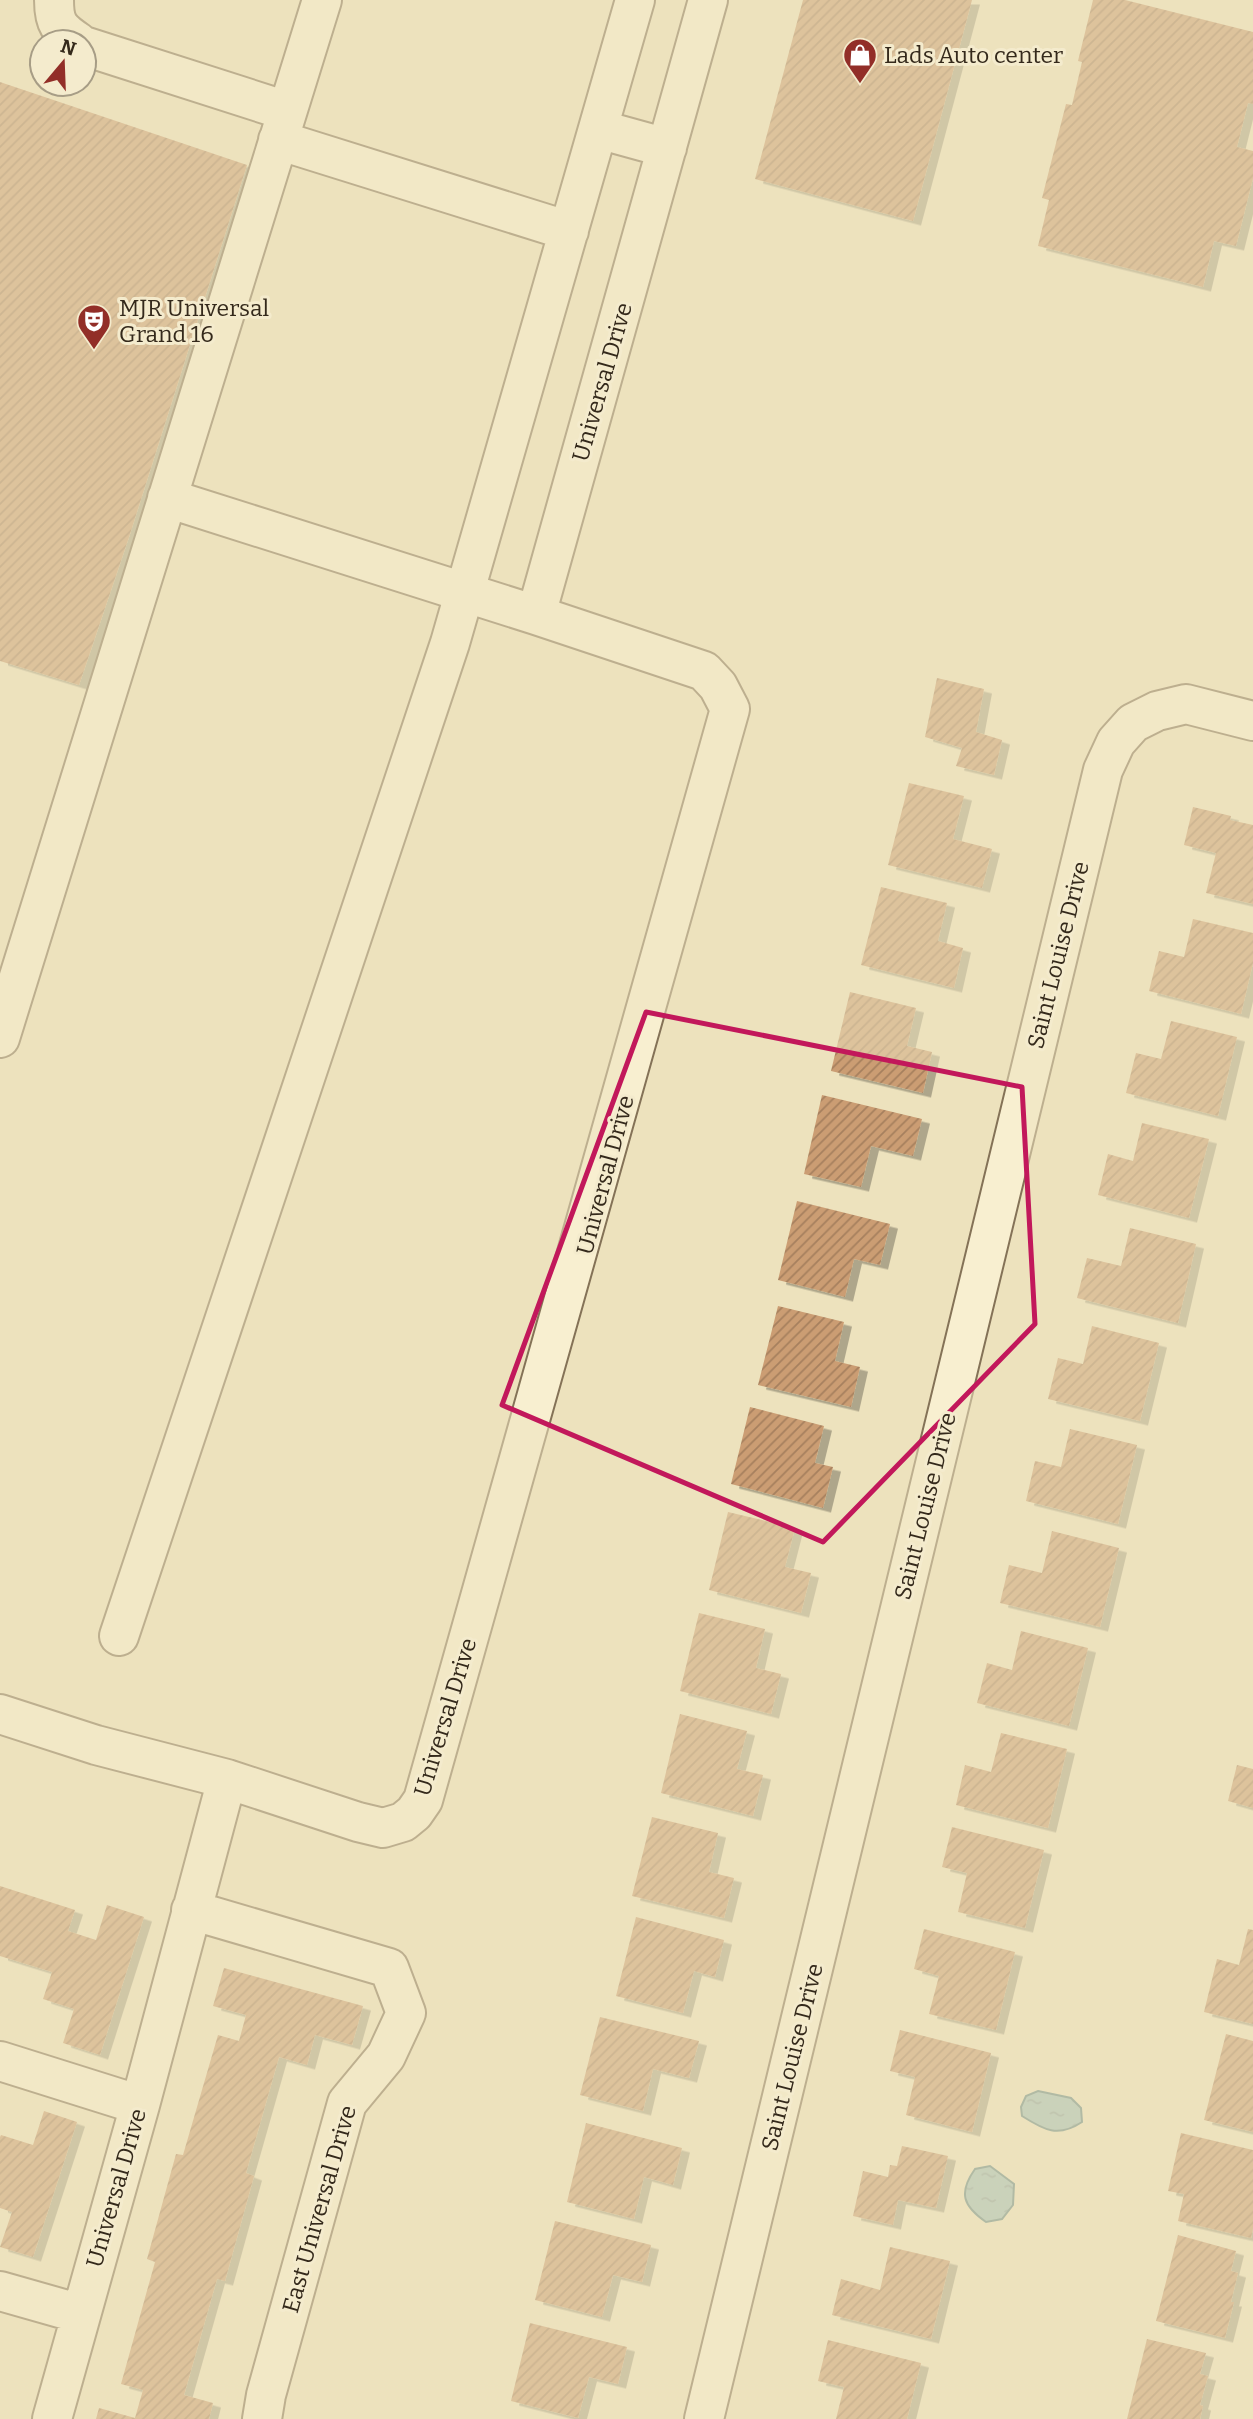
<svg xmlns="http://www.w3.org/2000/svg" width="1253" height="2419" viewBox="0 0 1253 2419" font-family="Bitter,serif">
  <style>
    .water { fill: url(#water-ripples); stroke: #698b85; stroke-width: 2 }
    .building { fill: url(#building-hatch); filter: url(#shadow) }
    .lines { fill: none; stroke-linecap: round; stroke-linejoin: round }
    .minor-casing { stroke: #847257; stroke-width: 42 }
    .minor { stroke: #f8efd0; stroke-width: 38 }
    .marked { fill: none; stroke: #c2185b; stroke-width: 5; stroke-linejoin: round }
    .labels { text-anchor: middle; dominant-baseline: central; stroke-width: 6; stroke-linejoin: round; paint-order: stroke }
    .poi-label { font-size: 23px; fill: #34291b; stroke: #f4ebcd; text-anchor: start }
    .street-label { font-size: 23px; fill: #34291b; stroke: #f4ebcd }
  </style>
  <defs>
    <pattern id="water-ripples" width="26" height="14" patternUnits="userSpaceOnUse" patternTransform="scale(1.75)"><rect width="26" height="14" fill="#a1beb7"/><path d="M2 4q2-2 4 0t4 0M15 11q2-2 4 0t4 0" fill="none" stroke="#8ba39d"/></pattern>
    <pattern id="building-hatch" width="6" height="6" patternUnits="userSpaceOnUse" patternTransform="scale(1.75)"><rect width="6" height="6" fill="#cb9d73"/><path d="M-1 1l2-2M0 6l6-6M5 7l2-2" fill="none" stroke="#a6805e"/></pattern>
    <filter id="shadow"><feDropShadow dx="8" dy="4.5" stdDeviation="0" flood-color="#0004"/></filter>
  </defs>
  <rect width="100%" height="100%" fill="#ede2bd"/>
  <path class="water" d="M1038,2091L1071,2098L1081,2108L1082,2122C1058,2138 1044,2130 1022,2116L1021,2107L1026,2096Z
    M990,2166L1014,2184L1013,2205L1002,2219L986,2222C963,2206 958,2193 975,2169Z"/>
  <path class="building" d="M803,0H972L913,221L755,179Z
    M1093,0H1125L1253,32V104L1248,103L1237,147L1253,151V178L1236,246L1214,241L1203,287L1038,246L1049,200L1042,198L1066,104L1072,105L1082,62L1078,61Z
    M0,82L247,165L129,537L79,685L0,661Z
    M937,678L984,689L976,732L1002,740L994,775L956,766L962,748L925,737Z
    M909,783L964,796L953,839L992,849L982,888L888,865Z
    M1193,807L1231,816L1230,820L1253,825V904L1206,893L1216,853L1184,845Z
    M881,887L947,903L938,941L963,948L954,988L861,965Z
    M1193,919L1253,933V963L1241,1014L1149,991L1159,951L1184,957Z
    M850,992L916,1008L907,1046L932,1052L923,1093L831,1071Z
    M1171,1021L1237,1037L1218,1116L1126,1093L1136,1053L1161,1059Z
    M822,1095L922,1119L913,1156L871,1146L861,1187L804,1174Z
    M1142,1123L1209,1139L1189,1218L1098,1195L1108,1154L1133,1161Z
    M797,1201L890,1224L880,1265L854,1259L845,1297L778,1280Z
    M1130,1228L1196,1244L1178,1323L1077,1298L1087,1258L1121,1266Z
    M778,1306L844,1322L835,1361L860,1367L851,1407L758,1385Z
    M1092,1326L1159,1343L1140,1421L1048,1399L1058,1358L1083,1364Z
    M750,1407L824,1426L815,1463L833,1467L823,1508L731,1484Z
    M1070,1429L1137,1445L1118,1524L1026,1501L1035,1461L1061,1467Z
    M728,1512L795,1528L785,1567L811,1573L801,1613L709,1590Z
    M1052,1531L1119,1548L1100,1627L1000,1603L1009,1565L1042,1573Z
    M699,1613L765,1629L756,1668L781,1674L771,1714L680,1691Z
    M1021,1631L1088,1648L1069,1726L977,1703L987,1663L1012,1670Z
    M680,1714L747,1731L737,1769L763,1775L753,1816L661,1793Z
    M1001,1733L1067,1749L1048,1828L956,1805L965,1765L991,1772Z
    M1237,1765L1253,1769V1808L1228,1801Z
    M652,1817L718,1833L709,1872L734,1878L724,1918L632,1896Z
    M952,1827L1044,1850L1025,1928L958,1912L967,1873L942,1867Z
    M0,1886L75,1910L68,1931L96,1940L107,1905L144,1917L100,2055L63,2043L74,2009L43,1999L52,1972L0,1956Z
    M636,1917L724,1940L715,1977L694,1971L683,2013L616,1996Z
    M924,1929L1015,1952L996,2030L929,2014L939,1976L914,1969Z
    M1248,1929L1253,1930V2024L1204,2012L1217,1959L1239,1965Z
    M224,1968L363,2006L352,2045L315,2035L307,2065L279,2057L246,2173L254,2176L225,2281L217,2279L184,2395L213,2403L209,2419H96L99,2408L135,2418L143,2390L121,2384L155,2262L147,2259L176,2154L183,2155L218,2035L239,2041L246,2015L213,2006Z
    M600,2017L699,2041L689,2078L653,2069L643,2111L580,2095Z
    M900,2030L991,2053L972,2132L906,2115L915,2077L890,2071Z
    M1226,2034L1253,2041V2132L1204,2120Z
    M44,2111L77,2122L33,2257L0,2247L12,2212L0,2208V2137L1,2135L33,2145Z
    M586,2123L682,2148L673,2185L644,2177L634,2219L567,2202Z
    M1181,2133L1253,2150V2228L1251,2238L1178,2221L1184,2194L1168,2191Z
    M902,2146L948,2156L936,2208L898,2200L893,2225L853,2216L863,2171L888,2177L890,2165L897,2166Z
    M555,2221L651,2245L642,2282L613,2275L602,2317L535,2300Z
    M1178,2235L1236,2251L1231,2271L1238,2273L1231,2302H1234L1225,2338L1156,2321Z
    M890,2247L950,2261L931,2339L832,2315L841,2279L880,2290Z
    M530,2323L627,2347L618,2384L589,2377L578,2418L511,2401Z
    M1147,2339L1206,2353L1200,2374L1208,2376L1200,2405L1203,2406L1200,2419H1127Z
    M828,2340L921,2363L907,2419H836L844,2387L818,2381Z"/>
  <g class="lines">
    <g class="minor-casing">
      <path id="minor" d="M54,0C54,24 59,29 78,42
        M84,46L287,111
        M598,129L667,148
        M278,140L569,231
        M536,615L708,0
        M0,1038L322,0
        M119,1636L450,643L635,0
        M0,1714L96,1745L227,1779
        M191,1910L389,1968L406,2013L386,2056L347,2103L266,2395L262,2419
        M0,2061L140,2105
        M0,2291L81,2314
        M52,2419L140,2105L227,1779L358,1822L383,1828L403,1822L414,1813L423,1800L730,709L718,686L704,671L536,615L167,498
        M704,2419L1103,770L1116,742L1133,723L1157,711L1186,704L1253,721"/>
    </g>
    <use href="#minor" class="minor"/>
  </g>
  <path d="M0 0H1253V2419H0ZM646,1012L1022,1087L1035,1324L823,1542L502,1405Z" fill="#ede2bd" fill-opacity=".55" fill-rule="evenodd"/>
  <path class="marked" d="M646,1012L1022,1087L1035,1324L823,1542L502,1405Z"/>
  <defs>
    <g id="shop-pin" transform="scale(1.75)"><path d="M0 17L-7.5 6A9.5 9.5 0 1 1 7.5 6Z" fill="#922e28" stroke="#f4ebcd"/><path d="M-5-2.5h2.3a2.7 3.5 0 0 1 5.4 0H5L5.5 6h-11ZM-1.5-2.5h3a1.5 2.3 0 0 0-3 0Z" fill="#fff"/></g>
    <g id="theatre-pin" transform="scale(1.75)"><path d="M0 17L-7.5 6A9.5 9.5 0 1 1 7.5 6Z" fill="#922e28" stroke="#f4ebcd"/><path d="M-5-5.5Q0-4 5-5.5V0Q5 5 0 6Q-5 5-5 0ZM-3.3-2.5H-1v1.5H-3.3ZM1-2.5H3.3v1.5H1ZM-2.8 1Q0 5.5 2.8 1Z" fill="#fff"/></g>
  </defs>
  <g fill-rule="evenodd">
    <use href="#shop-pin" x="860" y="55"/>
    <use href="#theatre-pin" x="94" y="321"/>
  </g>
  <g class="labels">
    <g class="poi-label">
      <text x="884" y="55">Lads Auto center</text>
      <text x="119" y="308">MJR Universal<tspan x="119" dy="26">Grand 16</tspan></text>
    </g>
    <g class="street-label">
      <text transform="translate(602 382) rotate(-74)">Universal Drive</text>
      <text transform="translate(1058 955) rotate(-76)">Saint Louise Drive</text>
      <text transform="translate(605 1175) rotate(-75)">Universal Drive</text>
      <text transform="translate(925 1506) rotate(-76)">Saint Louise Drive</text>
      <text transform="translate(445 1717) rotate(-73)">Universal Drive</text>
      <text transform="translate(792 2057) rotate(-76)">Saint Louise Drive</text>
      <text transform="translate(116 2188) rotate(-74)">Universal Drive</text>
      <text transform="translate(319 2209) rotate(-74)">East Universal Drive</text>
    </g>
  </g>
  <g transform="translate(63 63) rotate(19)"><circle r="33" fill="#f4ebcd" stroke="#a79d86" stroke-width="2"/>
  <path d="M0-5L12 26L0 18L-12 26Z" fill="#922e28"/>
  <text y="-10" font-size="19" font-weight="bold" text-anchor="middle" fill="#34291b">N</text>
  </g>
</svg>
